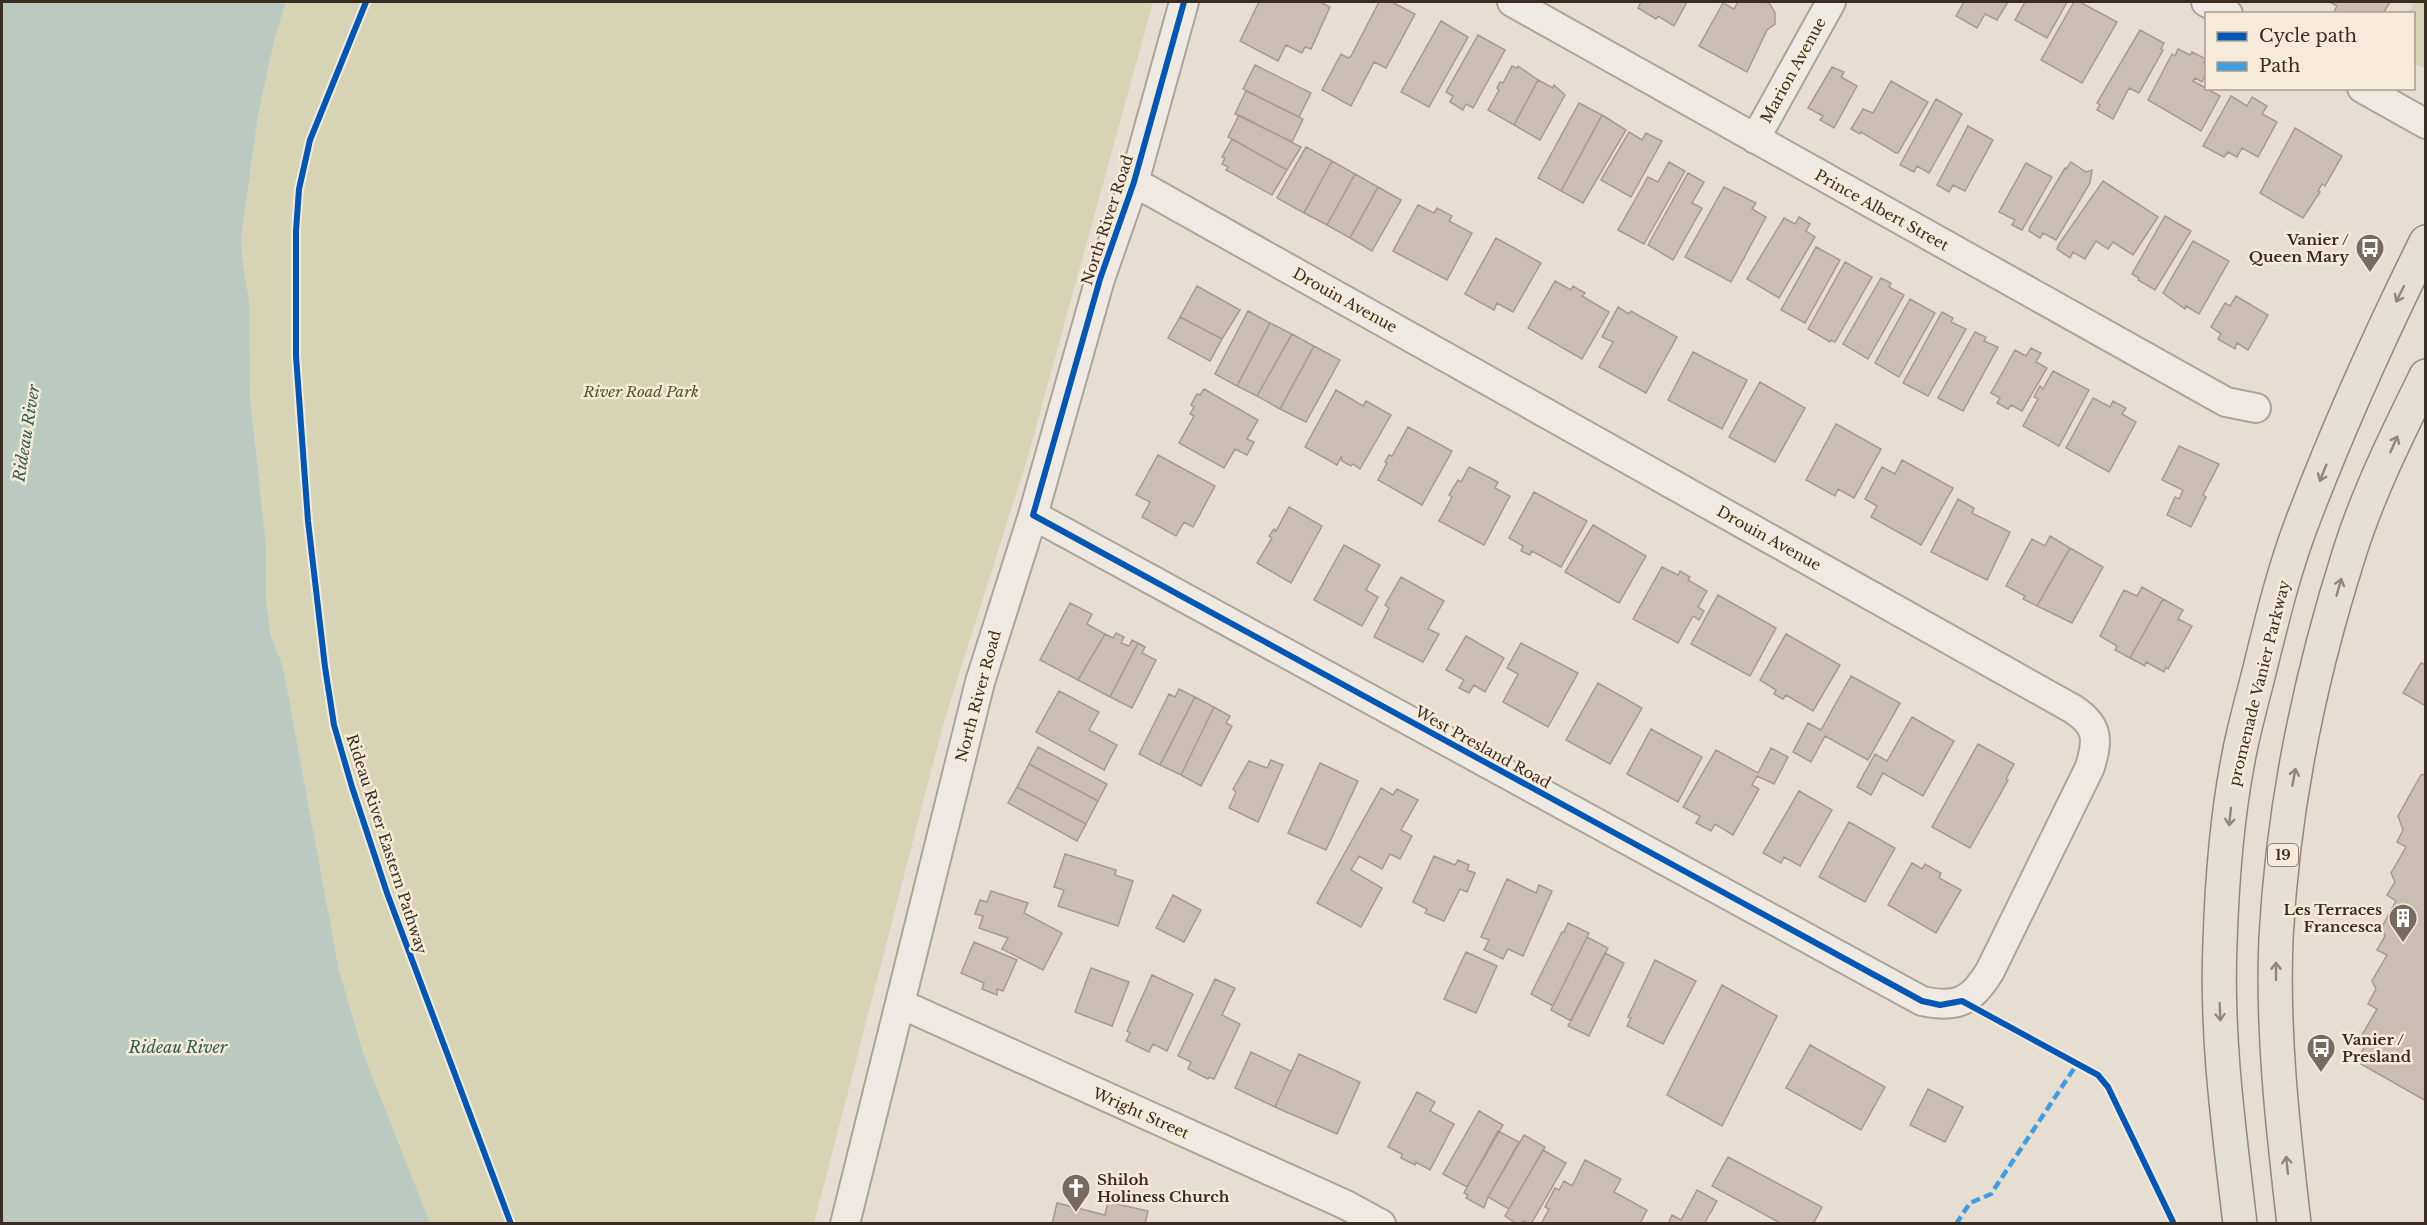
<svg xmlns="http://www.w3.org/2000/svg" width="2427" height="1225" viewBox="0 0 2427 1225" font-family="'Libre Baskerville',serif">
  <style>
    .green { fill: #d6d4b4 }
    .water { fill: #bbcac1 }
    .building { fill: #cabdb2; stroke: #a69a90; stroke-width: 1.5 }
    .lines { fill: none; stroke-linecap: round; stroke-linejoin: round }
    .street-casing { stroke: #aca499; stroke-width: 32 }
    .primary-casing { stroke: #918980; stroke-width: 36 }
    .street { stroke: #eee9e2; stroke-width: 28 }
    .primary { stroke: #e5dfd4; stroke-width: 33 }
    .quiet { stroke: #3f9ce0; stroke-width: 4.5; stroke-dasharray: 9 4.5; stroke-linecap: butt }
    .cycleway-casing { stroke: #f5ebd8; stroke-width: 10 }
    .cycleway { stroke: #0057b8; stroke-width: 6 }
    .oneway { stroke: #90867a }
    .labels { text-anchor: middle; dominant-baseline: central; stroke-width: 5; stroke-linejoin: round; paint-order: stroke }
    .shield { fill: #f5ebd8; stroke: #736558; stroke-width: 1.5 }
    .shield-label { font-size: 14px; font-weight: bold; fill: #3b2c21 }
    .street-label { font-size: 15px; fill: #3b2c21; stroke: #f5ebd8 }
    .poi-label { font-size: 15px; font-weight: bold; fill: #3b2c21; stroke: #f5ebd8; text-anchor: end }
    .park-label { font-size: 15px; font-style: italic; fill: #4d5728; stroke: #f5ebd8 }
    .water-label { font-size: 16px; font-style: italic; fill: #315a55; stroke: #f5ebd8 }
  </style>
  <rect width="100%" height="100%" fill="#e6ded1"/>
  <path class="green" d="M286,2H1153L1028,456L943,725L814,1223H430L364,1055L339,970L283,667L271,636L266,601V545L250,396L249,300L243,265L241,238L258,116L274,41Z
    M2414,2H2425V68L2414,64V14L2409,13Z"/>
  <path class="water" d="M2,2H286L274,41L258,116L241,238L243,265L249,300L250,396L266,545V601L271,636L283,667L339,970L364,1055L430,1223H2Z"/>
  <path class="building" d="M1259,2H1320L1330,7L1311,49L1305,47L1302,53L1286,45L1278,61L1240,41Z
    M1379,2H1392L1415,14L1386,68L1374,62L1351,106L1322,90L1341,54L1348,58L1351,56Z
    M1641,2H1687L1674,26L1658,16L1656,19L1638,8Z
    M1738,2H1766L1770,4L1775,13V24L1767,30L1747,72L1699,46L1723,3L1734,9Z
    M1964,2H2008L1997,20L1985,14L1977,28L1956,16Z
    M2025,2H2067L2047,38L2015,20Z
    M2074,2H2080L2117,22L2082,83L2041,60Z
    M2330,2H2390L2383,14H2333L2337,6Z
    M1441,21L1468,37L1429,107L1401,92Z
    M2140,30L2164,43L2161,49L2163,50L2139,93L2129,88L2113,119L2097,110L2100,105L2097,103Z
    M1478,35L1505,50L1473,108L1466,104L1463,110L1450,102L1453,96L1446,92Z
    M2178,49L2190,55L2192,52L2206,59L2204,63L2206,64V74L2202,82L2195,78L2193,81L2220,96L2201,131L2148,100L2172,54L2175,56Z
    M1255,65L1311,93L1299,117L1243,89Z
    M1512,66L1517,68L1518,66L1538,80L1514,125L1488,110L1499,90L1497,88L1500,82L1503,83Z
    M1832,67L1844,72L1841,77L1857,86L1834,128L1820,120L1823,116L1808,108Z
    M1538,80L1553,88L1554,85L1565,95L1540,140L1514,125Z
    M1891,81L1928,102L1898,153H1896L1861,132L1860,134L1851,129L1863,109L1873,113Z
    M1246,91L1303,119L1292,142L1235,114Z
    M2231,96L2247,106L2252,97L2267,106L2262,114L2277,122L2258,157L2242,148L2237,157L2228,152L2224,157L2203,146Z
    M1936,99L1962,114L1929,173L1917,166L1914,172L1900,165Z
    M1579,103L1602,115L1561,191L1538,178Z
    M1239,115L1301,147L1287,170L1228,137Z
    M1602,115L1626,130L1583,203L1561,191Z
    M1968,126L1993,140L1965,191L1953,185L1949,192L1937,185Z
    M2295,128L2342,156L2325,186L2322,184L2318,191L2320,192L2303,218L2260,193Z
    M1629,132L1642,140L1646,133L1662,141L1631,197L1601,180Z
    M1232,139L1287,170L1272,195L1226,170L1228,167L1222,164L1225,158L1222,157Z
    M1306,147L1332,161L1304,213L1277,198Z
    M1332,161L1355,174L1327,225L1304,213Z
    M1669,162L1685,171L1644,244L1618,230L1648,177L1658,182Z
    M2071,162L2086,172L2092,170L2090,183L2056,240L2043,233L2040,238L2029,231L2030,227L2065,168L2066,169Z
    M2026,163L2052,177L2022,230L2012,225L2015,220L1999,212Z
    M1688,173L1704,182L1692,203L1702,208L1673,260L1648,245Z
    M1355,174L1378,187L1350,238L1327,225Z
    M2103,181L2158,217L2133,255L2113,242L2108,249L2096,241L2085,259L2073,252L2070,258L2057,249L2059,244Z
    M1378,187L1401,200L1372,251L1350,238Z
    M1724,187L1756,203L1752,209L1766,217L1731,282L1685,257Z
    M1418,205L1434,213L1437,208L1452,216L1449,221L1472,233L1447,280L1393,251Z
    M2165,216L2191,231L2155,290L2138,280L2139,278L2132,274Z
    M1799,217L1810,224L1806,231L1815,237L1779,298L1747,279L1784,218L1795,224Z
    M1496,238L1541,263L1513,312L1497,303L1494,310L1465,294Z
    M2193,241L2229,261L2199,314L2186,306L2185,309L2163,293Z
    M1816,247L1840,260L1805,323L1781,310Z
    M1845,262L1872,277L1835,342L1831,340L1830,342L1808,329Z
    M1881,278L1891,283L1889,287L1904,295L1868,359L1843,344Z
    M1555,281L1571,290L1573,286L1585,293L1582,296L1609,312L1582,359L1528,328Z
    M1197,286L1240,310L1222,339L1180,317Z
    M2236,296L2268,315L2248,350L2237,343L2235,349L2218,339L2221,334L2211,327L2225,303L2230,306Z
    M1910,299L1935,313L1899,377L1875,363Z
    M1618,307L1629,314L1631,311L1677,337L1646,393L1599,367L1613,342L1602,337Z
    M1248,311L1270,323L1237,386L1215,374Z
    M1942,312L1953,318L1951,322L1966,329L1928,396L1903,383Z
    M1180,317L1222,339L1210,361L1168,338Z
    M1270,323L1292,334L1257,396L1237,386Z
    M1975,332L1986,337L1984,341L1998,347L1963,411L1938,398Z
    M1292,334L1314,346L1280,409L1257,396Z
    M1314,346L1340,360L1306,422L1280,409Z
    M2031,348L2041,353L2036,362L2047,368L2022,411L2011,405L2008,409L1997,403L2000,398L1991,393L2015,350L2026,356Z
    M1693,352L1747,380L1722,429L1668,400Z
    M2053,371L2089,390L2059,446L2023,426L2038,399L2034,397L2040,386L2043,389Z
    M1760,382L1805,408L1775,462L1729,437Z
    M1204,389L1258,420L1247,439L1254,442L1247,455L1235,449L1224,468L1179,443L1194,416L1190,414L1194,407L1191,405L1197,394L1200,395Z
    M1336,390L1363,406L1366,401L1391,415L1360,469L1353,464L1351,466L1342,461L1341,457L1337,465L1305,447Z
    M2093,398L2110,407L2113,401L2126,408L2122,414L2136,422L2109,472L2066,448Z
    M1836,424L1881,449L1854,498L1838,489L1835,496L1806,480Z
    M1408,427L1452,451L1422,505L1378,480L1387,463L1385,462L1389,455L1392,456Z
    M2179,446L2219,464L2203,495L2206,497L2191,527L2167,515L2175,497L2179,499L2183,490L2162,480Z
    M1158,455L1215,486L1193,527L1184,522L1176,536L1142,517L1150,502L1136,495Z
    M1902,460L1953,488L1921,545L1871,517L1877,506L1865,499L1882,467L1895,474Z
    M1469,467L1498,482L1495,488L1510,496L1484,545L1439,521L1452,497L1449,495L1458,480L1461,482Z
    M1534,492L1587,521L1561,567L1532,551L1530,555L1521,551L1523,546L1509,538Z
    M1958,499L1974,508L1972,513L2010,532L1987,580L1931,552Z
    M1289,507L1322,526L1291,583L1257,563L1272,538L1269,536L1274,529L1276,531Z
    M1593,525L1646,556L1619,603L1565,572Z
    M2050,536L2070,548L2037,606L2023,599L2025,596L2006,586L2032,539L2045,546Z
    M1344,545L1380,565L1366,590L1378,597L1362,626L1314,600Z
    M2070,548L2103,567L2072,623L2037,606Z
    M1662,567L1678,575L1680,571L1690,577L1688,580L1707,591L1698,607L1704,611L1699,620L1693,616L1678,643L1633,619Z
    M1401,577L1444,601L1428,629L1439,634L1423,662L1374,637L1389,608L1385,605Z
    M2142,587L2163,599L2130,658L2115,650L2117,646L2100,636L2124,590L2137,596Z
    M1718,595L1776,628L1750,676L1691,644Z
    M2163,599L2183,610L2178,619L2192,626L2168,669L2166,667L2164,672L2146,662L2145,666L2130,658Z
    M1070,603L1092,614L1087,624L1105,634L1078,680L1040,660Z
    M1116,633L1124,637L1121,643L1129,646L1132,640L1138,643L1110,697L1078,680L1105,634L1113,638Z
    M1786,634L1840,665L1813,711L1786,695L1783,699L1774,694L1776,690L1760,680Z
    M1466,636L1504,658L1485,692L1474,685L1469,693L1459,688L1464,680L1446,670Z
    M1138,643L1145,647L1142,653L1156,660L1132,708L1110,697Z
    M1521,643L1578,673L1548,727L1503,702L1518,674L1507,668Z
    M2421,663L2426,665V706L2403,693Z
    M1851,676L1900,703L1868,760L1825,736L1811,762L1793,752L1808,723L1821,730Z
    M1598,683L1642,708L1610,764L1566,740Z
    M1179,689L1195,697L1160,765L1139,754L1169,694L1175,697Z
    M1059,691L1099,712L1089,730L1117,745L1104,770L1036,732Z
    M1195,697L1214,707L1181,775L1160,765Z
    M1214,707L1230,716L1226,723L1232,726L1201,786L1181,775Z
    M1912,717L1954,741L1923,796L1883,773L1871,795L1857,787L1875,754L1887,761Z
    M1651,729L1702,757L1678,802L1627,774Z
    M1978,744L2014,764L2006,779L2008,780L1970,848L1932,827Z
    M1038,747L1107,784L1098,801L1029,764Z
    M1771,748L1788,757L1774,784L1757,776L1752,785L1759,789L1733,835L1715,824L1711,831L1696,823L1700,816L1683,807L1716,750L1758,773Z
    M1271,760L1283,765L1258,822L1229,808L1236,792L1233,789L1249,761L1267,768Z
    M1320,763L1358,781L1326,850L1288,833Z
    M1029,764L1098,801L1086,824L1017,787Z
    M2426,774V1101L2361,1064L2359,1057L2366,1044L2362,1035L2377,1009L2368,1004L2376,989L2372,981L2387,955L2377,950L2385,936L2382,927L2396,901L2387,895L2395,882L2391,873L2406,847L2397,842L2403,830L2398,816L2421,775Z
    M1017,787L1086,824L1077,841L1008,803Z
    M1381,788L1393,795L1397,789L1418,800L1401,830L1412,836L1400,859L1390,854L1382,869L1359,856L1351,870L1382,888L1361,927L1317,903Z
    M1799,791L1832,810L1800,866L1784,857L1781,863L1763,853Z
    M1849,822L1895,848L1865,902L1819,877Z
    M1065,854L1116,870L1115,875L1133,881L1118,926L1058,906L1064,890L1054,887Z
    M1434,856L1455,865L1458,860L1469,865L1467,870L1475,873L1467,892L1460,889L1444,921L1425,913L1427,909L1413,902Z
    M1912,863L1922,869L1925,864L1941,873L1939,878L1961,890L1936,933L1888,905Z
    M1507,879L1536,893L1539,885L1552,891L1523,956L1508,949L1503,959L1484,950L1489,940L1481,937Z
    M991,891L1028,903L1024,913L1062,933L1043,970L1002,949L1008,938L979,928L983,916L975,914L980,900L987,902Z
    M1173,895L1201,910L1184,942L1156,928Z
    M1568,923L1589,933L1553,1006L1531,994L1562,932H1564Z
    M1587,937L1608,948L1571,1021L1551,1010Z
    M974,942L1017,960L1003,991L997,989V995L982,989L984,983L961,973Z
    M1466,952L1497,966L1476,1013L1444,999Z
    M1605,953L1624,963L1589,1036L1568,1026Z
    M1655,960L1696,981L1663,1044L1627,1026L1631,1018L1628,1017Z
    M1091,968L1129,982L1112,1026L1075,1012Z
    M1152,975L1193,994L1167,1051L1153,1044L1149,1052L1126,1041L1130,1033L1127,1031Z
    M1215,979L1235,988L1222,1015L1240,1024L1214,1079L1209,1077L1208,1079L1188,1069L1191,1062L1178,1056Z
    M1722,985L1777,1016L1722,1126L1667,1095Z
    M1810,1045L1885,1087L1861,1130L1786,1088Z
    M1251,1052L1291,1071L1275,1107L1235,1088Z
    M1299,1054L1360,1082L1337,1134L1275,1107Z
    M1928,1089L1963,1107L1945,1142L1910,1125Z
    M1417,1092L1435,1102L1430,1111L1454,1124L1430,1170L1416,1162L1415,1165L1401,1158L1402,1154L1388,1147Z
    M1479,1111L1503,1125L1467,1187L1443,1174Z
    M1498,1131L1519,1142L1488,1197L1484,1208L1466,1198L1468,1195L1464,1193Z
    M1524,1135L1545,1147L1509,1209L1488,1197Z
    M1543,1150L1566,1163L1531,1224L1523,1221L1521,1224H1517L1505,1216Z
    M1728,1157L1822,1207L1813,1224H1782L1712,1186Z
    M1585,1160L1621,1179L1614,1192L1647,1210L1640,1224H1541L1549,1209L1545,1207L1555,1188L1559,1190L1564,1181L1572,1186Z
    M1697,1190L1717,1201L1704,1224H1668L1672,1215L1681,1220Z
    M1108,1202L1148,1211L1145,1224H1052L1057,1203L1105,1215Z"/>
  <g class="lines">
    <g class="street-casing">
      <path id="street" d="M1512,2L2226,402L2256,408
        M2206,2L2228,14
        M2362,88L2426,124
        M1755,139L1831,2
        M1033,515L1922,1001C1957,1009 1972,1001 1990,971L2090,767C2098,740 2099,726 2073,709L1134,182
        M901,1004L1346,1205L1381,1224
        M845,1224L980,682L1033,515L1100,279L1134,182L1184,2"/>
    </g>
    <g class="primary-casing">
      <path id="primary" d="M2240,1224C2229,1129 2216,1039 2220,943C2222,879 2227,813 2240,750C2246,720 2255,690 2262,660C2273,616 2284,571 2300,528C2337,430 2380,335 2426,242
        M2294,1224C2283,1129 2272,1034 2276,938C2283,807 2310,676 2350,551C2369,491 2398,433 2426,376"/>
    </g>
    <use href="#street" class="street"/>
    <use href="#primary" class="primary"/>
    <path class="quiet" d="M1956,1224L1970,1203L1991,1194L2077,1064"/>
    <g class="cycleway-casing">
      <path id="cycleway" d="M366,2L310,140L299,189L296,231V356L308,521L325,667L334,725L352,787L387,893L511,1224
        M1184,2L1134,182L1100,279L1033,515L1922,1001L1940,1005L1962,1001L2098,1075L2108,1087L2174,1224"/>
    </g>
    <use href="#cycleway" class="cycleway"/>
  </g>
  <defs><path id="oneway-shaft" d="M-6 0H5M1.5-3L5.5 0L1.5 3" fill="none" stroke-width="1.6" stroke-linecap="round" stroke-linejoin="round" transform="scale(1.5)"/></defs>
  <g class="oneway">
    <use href="#oneway-shaft" transform="translate(2400 294) rotate(117)"/>
    <use href="#oneway-shaft" transform="translate(2394 444) rotate(-66)"/>
    <use href="#oneway-shaft" transform="translate(2323 473) rotate(112)"/>
    <use href="#oneway-shaft" transform="translate(2339 587) rotate(-74)"/>
    <use href="#oneway-shaft" transform="translate(2294 777) rotate(-79)"/>
    <use href="#oneway-shaft" transform="translate(2230 817) rotate(96)"/>
    <use href="#oneway-shaft" transform="translate(2276 971) rotate(-90)"/>
    <use href="#oneway-shaft" transform="translate(2220 1012) rotate(88)"/>
    <use href="#oneway-shaft" transform="translate(2287 1165) rotate(-96)"/>
  </g>
  <defs>
    <g id="bus-pin" transform="scale(1.5)"><path d="M0 17L-7.5 6A9.5 9.5 0 1 1 7.5 6Z" fill="#776a5f" stroke="#f5ebd8"/><path d="M-5-6H5V4H4V6H2V4H-2V6H-4V4H-5ZM-3.5-4V0h7V-4ZM-3.5 1.2v1.5H-2V1.2ZM2 1.2v1.5H3.5V1.2Z" fill="#fff"/></g>
    <g id="building-pin" transform="scale(1.5)"><path d="M0 17L-7.5 6A9.5 9.5 0 1 1 7.5 6Z" fill="#776a5f" stroke="#f5ebd8"/><path d="M-4-6H4V6H1V3H-1V6H-4ZM-2.5-4.3h1.7v1.8h-1.7ZM.8-4.3h1.7v1.8H.8ZM-2.5-1h1.7V.8h-1.7ZM.8-1h1.7V.8H.8Z" fill="#fff"/></g>
    <g id="church-pin" transform="scale(1.5)"><path d="M0 17L-7.5 6A9.5 9.5 0 1 1 7.5 6Z" fill="#776a5f" stroke="#f5ebd8"/><path d="M-1.2-6h2.4v3.5h3.3v2.4h-3.3V6h-2.4V-.1h-3.3v-2.4h3.3Z" fill="#fff"/></g>
  </defs>
  <g fill-rule="evenodd">
    <use href="#bus-pin" x="2370" y="248"/>
    <use href="#building-pin" x="2403" y="918"/>
    <use href="#bus-pin" x="2321" y="1048"/>
    <use href="#church-pin" x="1076" y="1188"/>
  </g>
  <g class="labels">
    <rect class="shield" x="2268" y="844" width="30" height="22" rx="4.5"/>
    <g class="shield-label">
      <text x="2283" y="855">19</text>
    </g>
    <g class="street-label">
      <text transform="translate(1793 70) rotate(-61)">Marion Avenue</text>
      <text transform="translate(1882 210) rotate(29)">Prince Albert Street</text>
      <text transform="translate(1107 220) rotate(-72)">North River Road</text>
      <text transform="translate(1345 300) rotate(29)">Drouin Avenue</text>
      <text transform="translate(1769 538) rotate(29)">Drouin Avenue</text>
      <text transform="translate(2259 683) rotate(-76)">promenade Vanier Parkway</text>
      <text transform="translate(978 696) rotate(-75)">North River Road</text>
      <text transform="translate(1483 747) rotate(29)">West Presland Road</text>
      <text transform="translate(387 844) rotate(72)">Rideau River Eastern Pathway</text>
      <text transform="translate(1141 1113) rotate(24)">Wright Street</text>
    </g>
    <g class="poi-label">
      <text x="2349" y="239">Vanier /<tspan x="2349" dy="17">Queen Mary</tspan></text>
      <text x="2382" y="909">Les Terraces<tspan x="2382" dy="17">Francesca</tspan></text>
      <text x="2342" y="1039" text-anchor="start">Vanier /<tspan x="2342" dy="17">Presland</tspan></text>
      <text x="1097" y="1179" text-anchor="start">Shiloh<tspan x="1097" dy="17">Holiness Church</tspan></text>
    </g>
    <g class="park-label">
      <text x="641" y="391">River Road Park</text>
    </g>
    <g class="water-label">
      <text transform="translate(26 433) rotate(-81)">Rideau River</text>
      <text x="178" y="1047">Rideau River</text>
    </g>
  </g>
  <rect width="2427" height="1225" fill="none" stroke="#3b2c21" stroke-width="6"/>
  <rect x="2205" y="12" width="210" height="78" fill="#f5ebd8" stroke="#ab9f8f" stroke-width="1.5"/>
  <rect x="2217" y="32" width="30" height="9" fill="#0057b8" stroke="#ab9f8f" stroke-width="1.5"/>
  <text x="2259" y="42" font-size="18" fill="#3b2c21">Cycle path</text>
  <rect x="2217" y="62" width="30" height="9" fill="#3f9ce0" stroke="#ab9f8f" stroke-width="1.5"/>
  <text x="2259" y="72" font-size="18" fill="#3b2c21">Path</text>
</svg>
